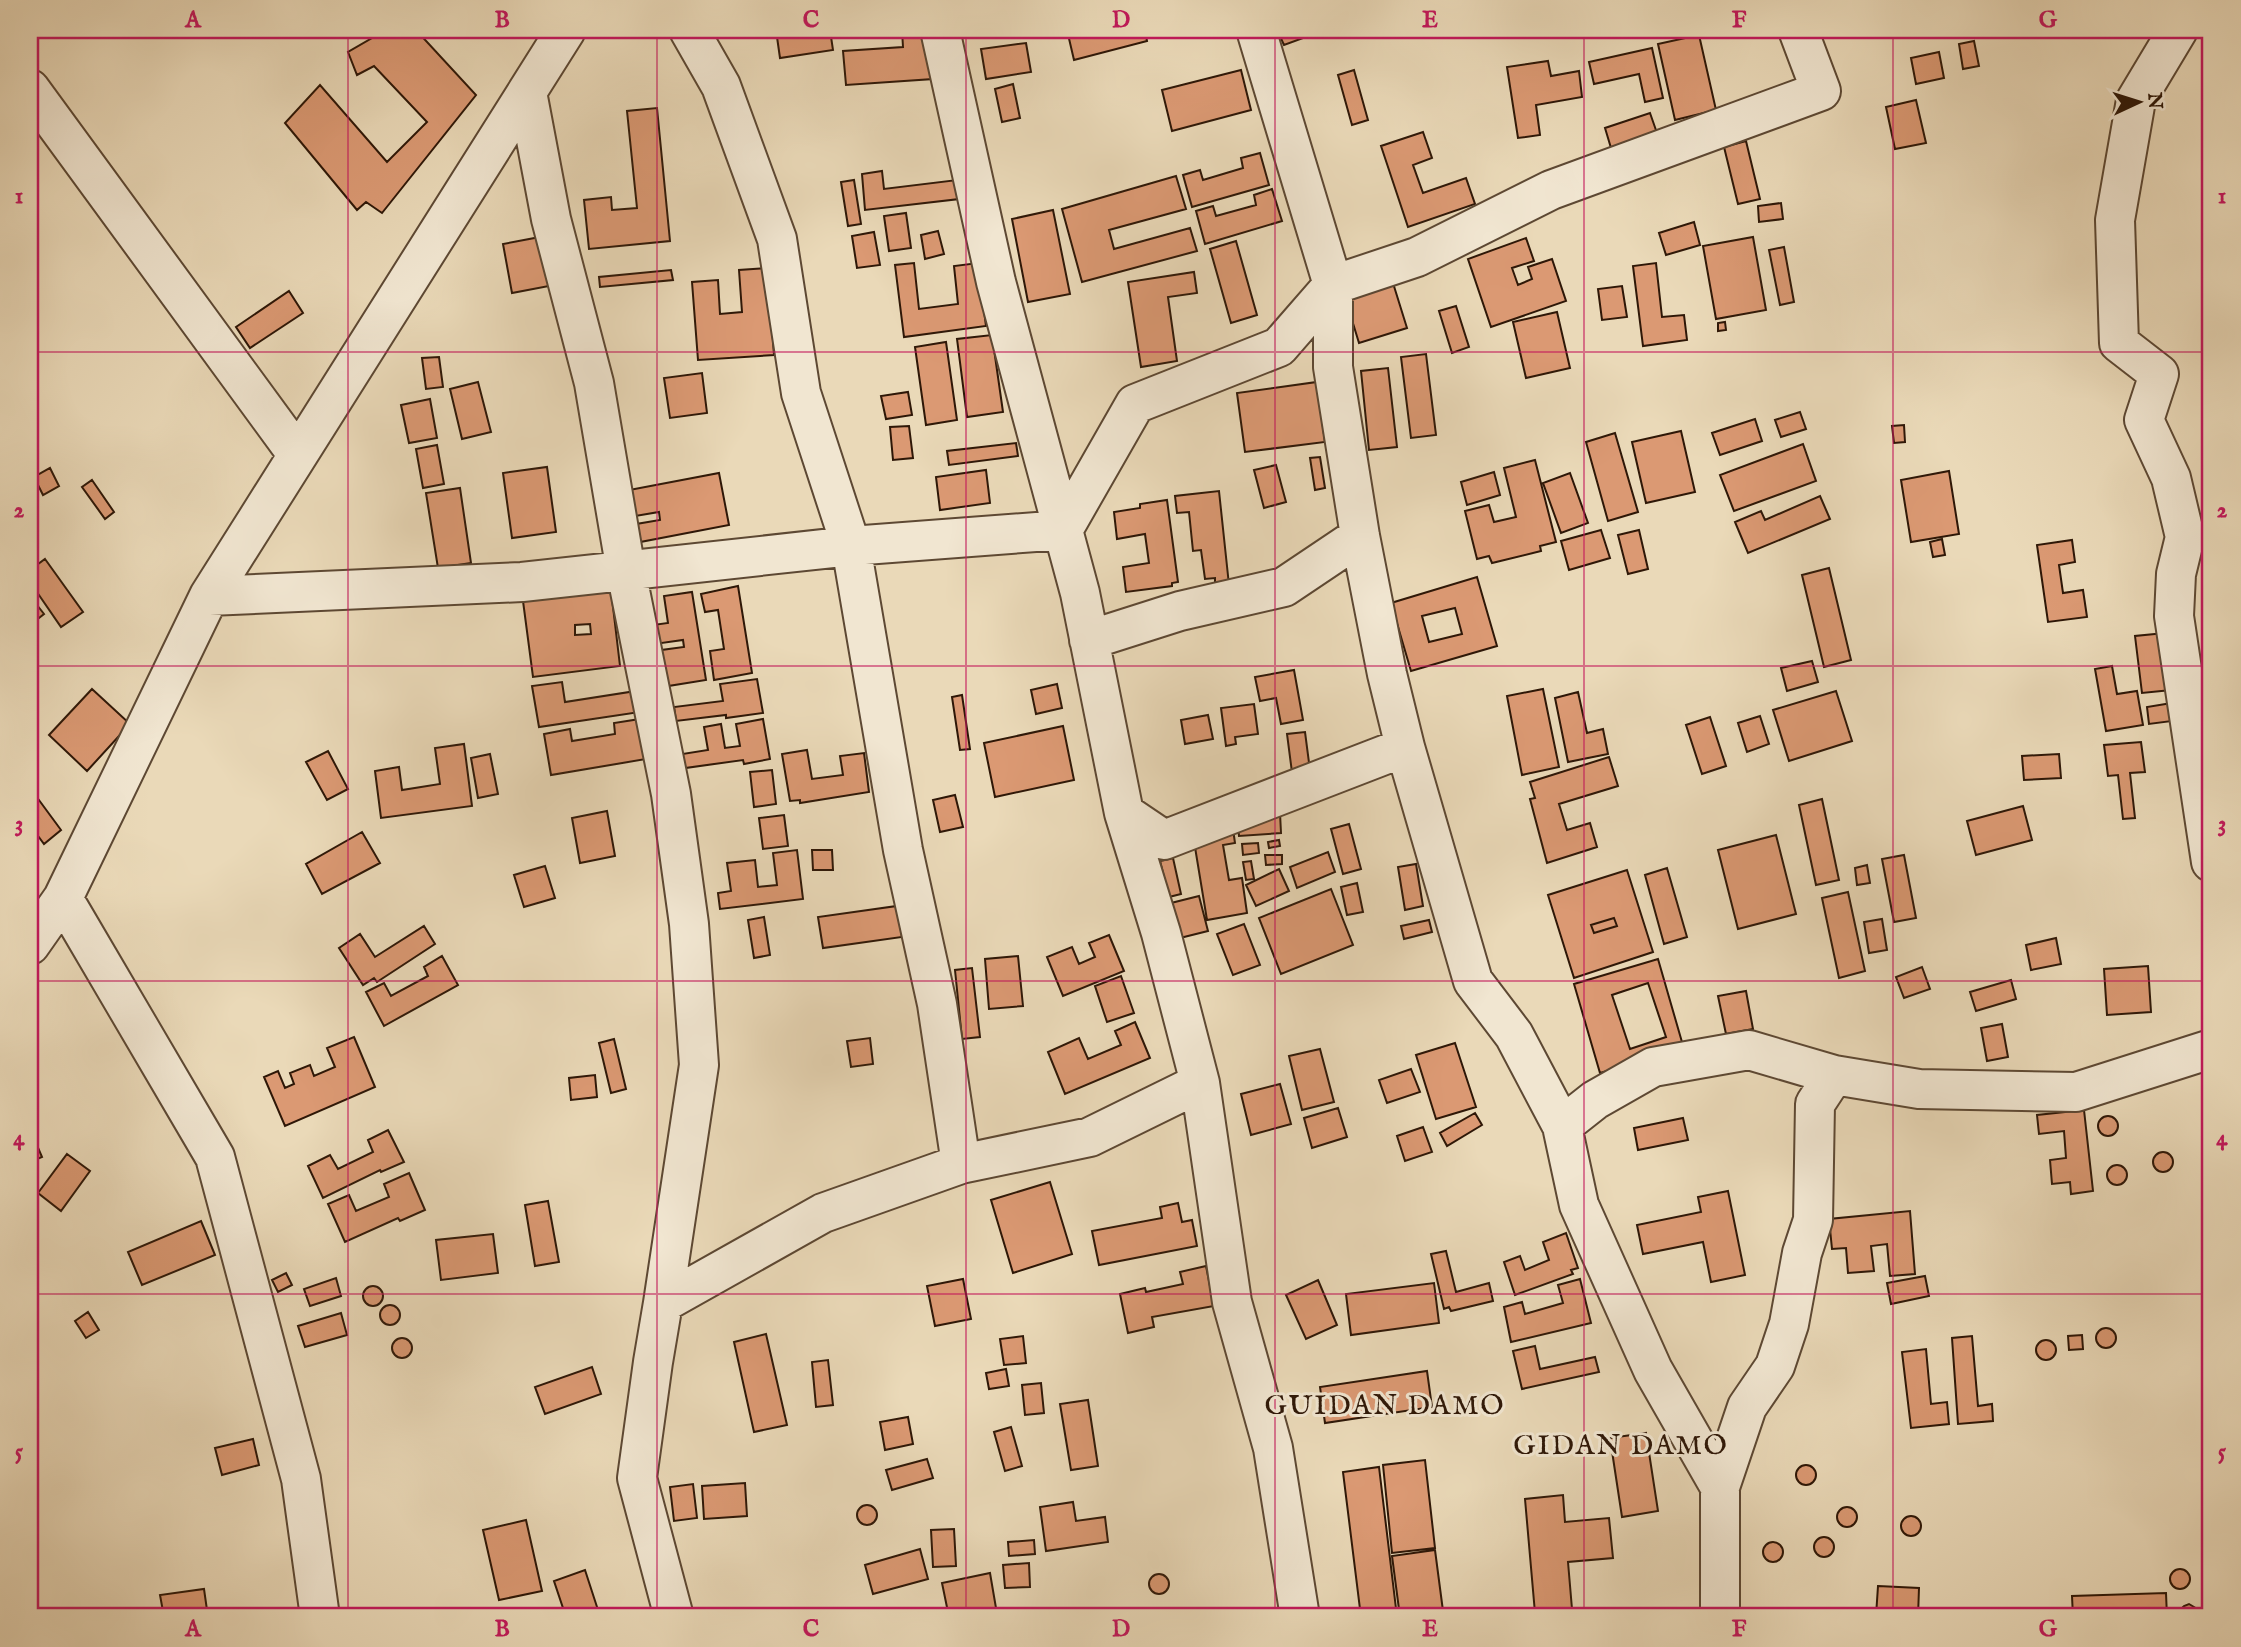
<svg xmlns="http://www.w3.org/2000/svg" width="2241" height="1647" viewBox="0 0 2241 1647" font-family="'IM FELL English',serif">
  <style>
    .building { fill: #db9973; stroke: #2e1707; stroke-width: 2; fill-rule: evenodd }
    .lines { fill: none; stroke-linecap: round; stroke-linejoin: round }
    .minor-casing { stroke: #5d4833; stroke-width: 42 }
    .minor { stroke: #f1e6d1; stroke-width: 38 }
    .grid { fill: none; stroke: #c2185b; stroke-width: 2; stroke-opacity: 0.55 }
    .labels { text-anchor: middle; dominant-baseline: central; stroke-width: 6; stroke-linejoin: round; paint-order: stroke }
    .quarter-label { font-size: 28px; letter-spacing: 2px; fill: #2e1707; stroke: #f1e6d1 }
    .neatline { fill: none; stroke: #c2185b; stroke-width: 2.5 }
    .grid-label { font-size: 23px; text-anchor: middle; font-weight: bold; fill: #c2185b }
  </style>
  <rect width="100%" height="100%" fill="#ead9b8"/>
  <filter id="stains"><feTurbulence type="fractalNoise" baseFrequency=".00286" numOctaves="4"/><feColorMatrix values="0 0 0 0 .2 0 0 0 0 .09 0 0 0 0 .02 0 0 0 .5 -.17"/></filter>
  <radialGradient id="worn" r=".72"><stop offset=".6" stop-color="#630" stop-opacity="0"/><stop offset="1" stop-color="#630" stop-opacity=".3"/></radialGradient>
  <path class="building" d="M386,30H416L476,95L382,213L366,202L357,210L285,123L320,85L387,162L427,122L374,66L357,75L348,52Z
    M776,30H830L833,50L780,58Z
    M902,30H929L933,79L846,85L843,51L903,47Z
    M1067,30H1145L1147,41L1074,60Z
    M1283,30H1316L1317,33L1284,45L1278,32Z
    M1648,30H1669L1670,32L1650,37Z
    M1699,35L1716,110L1675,120L1658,44Z
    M1974,41L1979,66L1963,69L1959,44Z
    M1026,43L1031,72L986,79L981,49Z
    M1652,48L1663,98L1645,102L1639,74L1594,84L1589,62Z
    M1939,52L1944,78L1916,84L1911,58Z
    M1548,61L1551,76L1579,71L1582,97L1536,105L1540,135L1518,138L1507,67Z
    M1241,70L1251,110L1172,131L1162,90Z
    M1354,70L1368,120L1352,125L1338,75Z
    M1013,84L1020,118L1002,122L995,89Z
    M1916,100L1926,143L1895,149L1886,107Z
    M657,108L670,241L589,249L584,200L611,197L612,210L637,208L627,111Z
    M1650,113L1657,133L1611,148L1605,128Z
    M1423,132L1432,158L1413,165L1423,193L1466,178L1475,204L1408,227L1381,146Z
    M1746,141L1760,199L1738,204L1724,147Z
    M1260,153L1269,185L1192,207L1183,175L1200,170L1203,180L1243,168L1241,158Z
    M882,171L884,189L957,180L959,199L865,210L862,174Z
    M1176,176L1186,209L1109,230L1114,249L1190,228L1197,251L1082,282L1062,209Z
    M854,180L861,224L848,226L841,182Z
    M1272,189L1282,221L1205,244L1196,211L1213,206L1216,216L1256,205L1254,195Z
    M1781,203L1783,219L1759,222L1758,206Z
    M1053,210L1070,294L1028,302L1012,219Z
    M906,213L911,248L889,251L884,216Z
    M1694,222L1700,245L1666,255L1659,233Z
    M938,231L944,254L925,259L921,235Z
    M874,232L880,265L857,268L852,236Z
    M540,237L549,286L512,293L503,244Z
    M1753,237L1766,310L1716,319L1703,246Z
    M1526,238L1534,261L1512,268L1518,285L1532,279L1528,267L1552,259L1566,301L1491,327L1468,259Z
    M1236,241L1257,315L1231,323L1210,249Z
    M1784,247L1794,302L1780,305L1769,250Z
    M914,263L919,309L958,304L954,266L978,263L986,326L904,337L895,265Z
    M1656,263L1662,317L1684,315L1687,340L1643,346L1633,266Z
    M768,268L774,355L698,360L692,282L718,280L720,314L742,312L739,270Z
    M671,270L673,280L600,287L599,277Z
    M1194,272L1197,293L1168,297L1177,361L1141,367L1128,282Z
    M1393,283L1407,328L1359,343L1345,297Z
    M1622,286L1627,317L1602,320L1598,289Z
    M289,291L303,313L250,348L236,327Z
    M1456,306L1469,347L1452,353L1439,311Z
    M1557,312L1570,368L1526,378L1513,322Z
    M1725,322L1726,330L1718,331V323Z
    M992,335L1003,412L967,417L957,339Z
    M946,342L957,420L926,425L915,347Z
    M1426,354L1436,435L1411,438L1401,357Z
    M439,357L443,387L426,389L422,358Z
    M1388,368L1397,447L1369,450L1361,371Z
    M702,373L707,413L670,418L664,378Z
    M478,382L491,432L462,439L450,389Z
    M1317,382L1325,442L1245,452L1237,393Z
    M908,392L912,415L886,419L881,396Z
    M430,399L437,438L409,443L401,405Z
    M1800,412L1806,429L1781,437L1775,420Z
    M1755,419L1762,441L1720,455L1712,433Z
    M1904,425L1905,442L1894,443L1892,426Z
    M909,426L913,458L893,460L890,427Z
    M1681,431L1695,492L1646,503L1632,442Z
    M1615,433L1638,512L1608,521L1586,442Z
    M1016,443L1018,456L949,465L947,451Z
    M1803,444L1816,481L1734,511L1720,475Z
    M437,445L444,484L423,488L416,449Z
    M1320,457L1325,488L1315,490L1310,458Z
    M1535,460L1556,542L1540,546L1541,551L1492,563L1489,556L1477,559L1465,511L1489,505L1494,522L1516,517L1504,468Z
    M1276,465L1286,502L1264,508L1254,470Z
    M547,467L556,532L512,538L503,473Z
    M50,468L59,486L43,495L34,477Z
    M986,470L990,503L940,510L936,477Z
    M1949,471L1959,534L1911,542L1901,480Z
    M1494,472L1500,495L1467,505L1461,482Z
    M719,473L729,525L635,543L624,491ZM659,512L660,520L636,524L635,516Z
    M1570,473L1588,523L1561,533L1543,483Z
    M92,480L114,512L105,519L82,487Z
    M460,488L471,563L438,568L426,493Z
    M1219,491L1229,585L1215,586V578L1205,579L1201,550L1193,551L1189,512L1177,513L1175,496Z
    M1820,496L1830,519L1748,553L1735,522L1761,511L1765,520Z
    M1167,500L1178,582L1172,583V586L1126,592L1123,567L1149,563L1145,534L1117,539L1114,512L1140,508V504Z
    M2211,520V593H2209L2199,521Z
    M1601,530L1610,558L1569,570L1561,541Z
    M1639,530L1648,569L1628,574L1618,535Z
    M1942,539L1945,555L1933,557L1930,542Z
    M2072,540L2075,562L2059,565L2063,593L2083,590L2087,617L2048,622L2037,545Z
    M45,559L83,612L61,627L30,582V570Z
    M1829,568L1851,660L1824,667L1802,575Z
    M1477,577L1497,646L1411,671L1391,603ZM1455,608L1462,634L1429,642L1422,616Z
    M738,586L752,673L714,680L710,651L724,649L718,610L705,612L701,594Z
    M611,590L620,666L533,677L523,601ZM590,624L591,634L575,635V625Z
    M692,592L706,680L662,687L653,625L668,623L664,596ZM683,640L684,647L661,650V643Z
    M30,596L44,614L30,625Z
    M2175,632L2181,689L2142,693L2135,636Z
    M1812,661L1818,682L1787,691L1781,668Z
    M2112,666L2117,694L2137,691L2143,725L2106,731L2095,669Z
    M1294,670L1303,720L1281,724L1276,698L1260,701L1255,677Z
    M757,679L763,713L726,718V715L676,721L674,707L723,701L720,684Z
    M562,682L565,702L636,691L640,712L539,727L532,686Z
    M1057,684L1062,708L1036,714L1031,690Z
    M92,689L130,724L87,771L49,735Z
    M1543,689L1559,767L1522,775L1507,696Z
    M1836,691L1852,741L1789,761L1773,710Z
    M1578,692L1587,733L1603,729L1608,754L1568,762L1555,698Z
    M962,695L970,749L960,750L952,697Z
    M2178,702L2180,720L2149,724L2147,707Z
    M1254,704L1258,734L1235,737L1236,744L1226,746L1221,708Z
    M1208,715L1213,739L1185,744L1181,720Z
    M1760,716L1769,744L1747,752L1738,723Z
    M1710,717L1726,766L1702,774L1686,725Z
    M640,719L646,759L551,775L544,734L570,729L572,741L615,734L614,723Z
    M763,719L770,759L744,764L743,760L678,769L676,755L708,750L704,727L721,724L725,748L740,746L736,724Z
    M1063,726L1074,780L995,797L984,743Z
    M1305,732L1311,778L1293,780L1287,734Z
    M2141,742L2145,772L2130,773L2135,818L2123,819L2118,775L2108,776L2104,745Z
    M464,744L472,806L381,818L375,771L399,767L402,790L440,784L435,748Z
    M807,750L812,779L843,775L840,756L864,753L869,792L800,803V800L790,801L782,754Z
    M328,751L348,789L327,800L306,762Z
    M490,754L498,794L478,798L471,758Z
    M2059,754L2061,778L2024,780L2022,756Z
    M1609,757L1618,786L1559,804L1567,830L1590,823L1597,847L1547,863L1530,799L1535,798L1530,782Z
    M772,770L776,804L754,807L750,772Z
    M955,795L963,827L940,832L933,800Z
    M36,796L61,830L44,844L30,825V801Z
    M1822,799L1839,880L1816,885L1799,805Z
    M2023,806L2032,840L1976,855L1967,821Z
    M607,811L615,856L580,863L572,818Z
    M1280,813L1281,833L1239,836L1237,816Z
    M784,815L788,846L763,849L759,818Z
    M1349,824L1361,869L1343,874L1331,829Z
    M1233,829L1235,843L1223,845L1229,880L1242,878L1247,913L1207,920L1193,835Z
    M362,832L380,863L322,894L306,864Z
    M1776,835L1796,914L1738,929L1718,850Z
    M1279,840L1280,846L1269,848L1268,842Z
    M1258,843L1259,853L1243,855L1242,844Z
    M797,850L803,899L720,909L718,893L731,891L727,863L755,860L758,887L777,885L773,853Z
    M812,850H832L833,870H813Z
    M1328,852L1335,872L1297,888L1290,867Z
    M1265,855H1282V864L1266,865Z
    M1904,855L1916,918L1894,922L1882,859Z
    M1173,858L1181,894L1169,897L1160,861Z
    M1251,861L1254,879L1246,880L1243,862Z
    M1416,864L1423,906L1405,910L1398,867Z
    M1867,865L1870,883L1857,885L1855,868Z
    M545,866L555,898L524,907L514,875Z
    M1667,868L1687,937L1664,944L1645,875Z
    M1279,869L1289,891L1256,906L1246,885Z
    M1627,870L1653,952L1574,978L1548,895ZM1614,918L1617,926L1594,933L1591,925Z
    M1357,883L1363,912L1347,915L1341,887Z
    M1331,889L1353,945L1281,974L1259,918Z
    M1848,892L1865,971L1839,978L1822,898Z
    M1199,896L1208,931L1172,940L1163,905Z
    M897,906L902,937L823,948L818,917Z
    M764,917L770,955L754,958L748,920Z
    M1614,918L1617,926L1594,933L1591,925Z
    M1882,919L1887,950L1869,953L1864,922Z
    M1429,920L1432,932L1404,939L1401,926Z
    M1244,924L1260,965L1233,975L1217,934Z
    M424,926L435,944L377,982L374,978L363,985L339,948L360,934L375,957Z
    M1109,935L1124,971L1063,996L1047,957L1072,947L1079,964L1095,957L1089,943Z
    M2056,938L2061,964L2031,970L2026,945Z
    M442,956L458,985L384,1026L366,992L384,983L391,996L428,976L424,967Z
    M1018,956L1023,1006L989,1009L985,959Z
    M1658,959L1684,1049L1600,1073L1574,984ZM1648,983L1666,1037L1630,1049L1612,995Z
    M2148,966L2151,1012L2107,1015L2104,969Z
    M1922,967L1930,989L1904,998L1896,977Z
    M972,968L980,1037L962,1039L955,970Z
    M1121,976L1134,1013L1107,1022L1095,986Z
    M2011,980L2016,999L1976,1011L1970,992Z
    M1746,991L1753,1029L1726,1034L1718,996Z
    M1135,1022L1150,1058L1065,1094L1048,1052L1079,1038L1088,1059L1121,1045L1115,1031Z
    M2002,1024L2008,1057L1987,1061L1981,1028Z
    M354,1037L375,1087L285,1126L264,1077L278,1071L285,1088L294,1084L290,1073L310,1065L314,1076L335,1067L327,1048Z
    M870,1038L873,1064L851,1067L847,1041Z
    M614,1039L626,1089L611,1093L599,1043Z
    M1455,1043L1476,1107L1436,1119L1416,1055Z
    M1320,1049L1334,1102L1302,1110L1289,1056Z
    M1411,1069L1420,1092L1387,1103L1379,1080Z
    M595,1075L597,1097L571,1100L569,1078Z
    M1280,1084L1291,1124L1251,1135L1241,1094Z
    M1338,1108L1347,1137L1312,1148L1304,1118Z
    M2084,1110L2093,1191L2071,1194L2070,1182L2052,1184L2050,1160L2066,1158L2064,1131L2039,1134L2037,1115Z
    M1475,1113L1482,1125L1447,1146L1440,1133Z
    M2098 1126a10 10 0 1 1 20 0a10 10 0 1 1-20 0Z
    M1683,1118L1688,1140L1638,1150L1634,1128Z
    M1423,1127L1432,1152L1405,1161L1397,1136Z
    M30,1129L42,1157L30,1162Z
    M388,1130L404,1162L381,1172L380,1170L323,1198L308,1166L330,1155L338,1169L373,1152L368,1140Z
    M2153 1162a10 10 0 1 1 20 0a10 10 0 1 1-20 0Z
    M67,1154L90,1171L61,1211L38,1193Z
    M2107 1175a10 10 0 1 1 20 0a10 10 0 1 1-20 0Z
    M409,1173L425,1210L400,1221L398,1218L345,1242L328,1204L349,1195L356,1211L389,1197L384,1184Z
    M1050,1182L1072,1254L1013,1273L991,1200Z
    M1728,1191L1745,1275L1711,1282L1703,1242L1643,1254L1637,1225L1701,1212L1698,1197Z
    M548,1201L559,1262L535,1266L525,1205Z
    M1178,1203L1182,1222L1192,1220L1197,1246L1099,1265L1092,1231L1162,1218L1160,1207Z
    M1910,1211L1915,1274L1890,1276L1887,1244L1871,1246L1874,1271L1848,1273L1846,1248L1832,1249L1829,1219Z
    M201,1221L215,1255L142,1285L128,1252Z
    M1566,1233L1578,1268L1571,1270L1573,1274L1515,1295L1504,1262L1520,1256L1525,1270L1549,1260L1543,1242Z
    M493,1234L498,1273L441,1280L436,1240Z
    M1446,1251L1456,1292L1489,1283L1493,1301L1451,1311L1449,1307L1444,1309L1431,1254Z
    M1206,1266L1214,1306L1152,1317L1154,1327L1128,1333L1120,1294L1145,1288L1146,1292L1183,1284L1180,1272Z
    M286,1273L292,1285L278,1292L272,1280Z
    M1925,1276L1929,1296L1891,1304L1887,1283Z
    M336,1278L341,1296L310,1306L304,1289Z
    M963,1279L971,1319L935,1326L927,1286Z
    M1580,1279L1591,1323L1511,1342L1504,1307L1522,1302L1525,1314L1563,1303L1558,1285Z
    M1318,1280L1337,1325L1306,1339L1286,1295Z
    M1434,1283L1439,1323L1351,1335L1346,1294Z
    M363 1296a10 10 0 1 1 20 0a10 10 0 1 1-20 0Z
    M380 1315a10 10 0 1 1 20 0a10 10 0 1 1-20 0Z
    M88,1312L99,1330L86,1338L75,1321Z
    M341,1313L347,1335L305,1347L298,1326Z
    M2096 1338a10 10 0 1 1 20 0a10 10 0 1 1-20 0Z
    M766,1334L787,1425L754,1432L734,1342Z
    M2082,1335L2083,1349L2069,1350L2068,1336Z
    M1023,1336L1026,1363L1004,1365L1000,1339Z
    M1972,1336L1978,1406L1992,1404L1993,1421L1958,1424L1952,1338Z
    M392 1348a10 10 0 1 1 20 0a10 10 0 1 1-20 0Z
    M2036 1350a10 10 0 1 1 20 0a10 10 0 1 1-20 0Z
    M1535,1346L1540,1369L1595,1357L1599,1372L1522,1389L1513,1351Z
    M1926,1349L1931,1404L1947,1402L1949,1424L1911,1428L1902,1352Z
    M828,1360L833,1405L816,1407L812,1362Z
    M592,1367L601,1394L545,1414L535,1387Z
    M1006,1369L1009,1386L989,1389L986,1373Z
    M1427,1371L1432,1407L1325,1423L1320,1387Z
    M1041,1383L1044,1413L1025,1415L1022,1385Z
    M1088,1400L1098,1466L1071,1470L1060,1404Z
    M908,1417L913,1444L885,1450L880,1422Z
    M1011,1427L1022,1466L1005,1471L994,1432Z
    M1646,1433L1658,1511L1622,1517L1610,1438Z
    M253,1439L259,1465L222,1475L215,1448Z
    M927,1459L933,1478L892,1490L886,1470Z
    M1425,1460L1435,1548L1392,1553L1383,1465Z
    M1796 1475a10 10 0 1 1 20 0a10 10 0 1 1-20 0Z
    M1379,1467L1397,1617H1361L1343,1472Z
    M745,1483L747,1516L704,1519L702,1486Z
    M693,1484L697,1518L674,1521L670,1487Z
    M1563,1495L1565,1522L1609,1518L1613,1558L1568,1562L1572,1609L1535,1613L1525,1499Z
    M1073,1502L1076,1521L1105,1517L1108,1542L1046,1551L1040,1507Z
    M857 1515a10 10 0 1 1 20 0a10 10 0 1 1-20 0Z
    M1837 1517a10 10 0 1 1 20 0a10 10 0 1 1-20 0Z
    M1901 1526a10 10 0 1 1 20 0a10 10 0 1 1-20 0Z
    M526,1520L542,1591L499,1600L483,1530Z
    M954,1529L956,1566L933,1567L931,1530Z
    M1814 1547a10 10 0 1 1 20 0a10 10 0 1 1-20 0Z
    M1034,1540L1035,1554L1009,1556L1008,1542Z
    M1763 1552a10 10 0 1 1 20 0a10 10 0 1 1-20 0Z
    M920,1549L928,1579L873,1594L865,1565Z
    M1435,1550L1443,1611L1457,1609L1458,1617H1400L1392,1556Z
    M1029,1563L1030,1587L1005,1588L1003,1565Z
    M2170 1579a10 10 0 1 1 20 0a10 10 0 1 1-20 0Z
    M585,1570L598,1610L576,1617H566L554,1581Z
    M990,1573L996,1608L949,1617L942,1583Z
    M1149 1584a10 10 0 1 1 20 0a10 10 0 1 1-20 0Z
    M1878,1586L1919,1588L1918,1617L1876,1616Z
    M204,1589L208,1617H164L160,1595Z
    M2166,1593L2167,1617H2073L2072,1596Z
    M2189,1604L2199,1610V1617H2179V1611L2184,1606Z"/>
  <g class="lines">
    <g class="minor-casing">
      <path id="minor" d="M689,30L721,86L777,239L801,393L851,546L1063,530L1135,404L1279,347L1333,285L1417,257L1551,190L1821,91L1798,30
        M940,30L996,282L1080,593L1124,813L1164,840L1405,747L1473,981L1514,1035L1562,1126L1579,1205L1653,1370L1720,1487V1617
        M1256,30L1333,285V367L1360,536L1387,674L1405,747
        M2178,30L2136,100L2115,220L2119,343L2159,374L2144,420L2171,478L2185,537L2176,574L2174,616L2211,862
        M30,89L297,454
        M527,92L551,219L594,383L626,571L671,794L689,924L699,1065L663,1303
        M209,596L522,582L851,546L903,850L937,1004L961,1164L1090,1137L1200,1083
        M1089,640L1180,611L1284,587L1360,536
        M1124,813L1161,933L1200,1083L1232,1302L1273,1448L1300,1617
        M63,898L215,1157L301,1479L320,1617
        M30,945L63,898L209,596L566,30
        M1562,1126L1595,1100L1653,1067L1749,1050L1834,1075L1919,1089L2076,1092L2211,1049
        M1720,1487L1747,1407L1775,1366L1789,1324L1802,1253L1813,1220L1815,1104L1834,1075
        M674,1617L637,1478L653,1362L663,1303L823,1213L961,1164"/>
    </g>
    <use href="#minor" class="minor"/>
  </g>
  <path class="grid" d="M348,30V1617M657,30V1617M966,30V1617M1275,30V1617M1584,30V1617M1893,30V1617M30,352H2211M30,666H2211M30,981H2211M30,1294H2211"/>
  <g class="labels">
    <g class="quarter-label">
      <text x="1385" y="1406">GUIDAN DAMO</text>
      <text x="1621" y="1446">GIDAN DAMO</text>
    </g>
  </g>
  <rect width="2241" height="1647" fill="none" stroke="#ead9b8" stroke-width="77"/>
  <g transform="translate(2139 102) rotate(86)" stroke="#f1e6d1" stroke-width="5" paint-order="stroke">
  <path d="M0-5L12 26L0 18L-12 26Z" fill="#2e1707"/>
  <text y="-10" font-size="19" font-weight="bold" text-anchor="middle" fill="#2e1707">N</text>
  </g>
  <rect x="38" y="38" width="2164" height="1570" class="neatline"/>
  <g class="grid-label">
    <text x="193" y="27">A</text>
    <text x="502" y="27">B</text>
    <text x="811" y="27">C</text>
    <text x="1121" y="27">D</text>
    <text x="1430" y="27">E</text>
    <text x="1739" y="27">F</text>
    <text x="2048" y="27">G</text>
    <text x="19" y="203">1</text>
    <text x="2222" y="203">1</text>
    <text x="19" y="517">2</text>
    <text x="2222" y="517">2</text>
    <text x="19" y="831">3</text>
    <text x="2222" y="831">3</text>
    <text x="19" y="1145">4</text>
    <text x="2222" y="1145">4</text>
    <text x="19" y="1459">5</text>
    <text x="2222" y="1459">5</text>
    <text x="193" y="1636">A</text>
    <text x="502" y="1636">B</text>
    <text x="811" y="1636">C</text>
    <text x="1121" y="1636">D</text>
    <text x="1430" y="1636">E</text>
    <text x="1739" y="1636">F</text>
    <text x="2048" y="1636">G</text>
  </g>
  <rect width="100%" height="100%" filter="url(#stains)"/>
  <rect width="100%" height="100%" fill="url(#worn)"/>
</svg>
